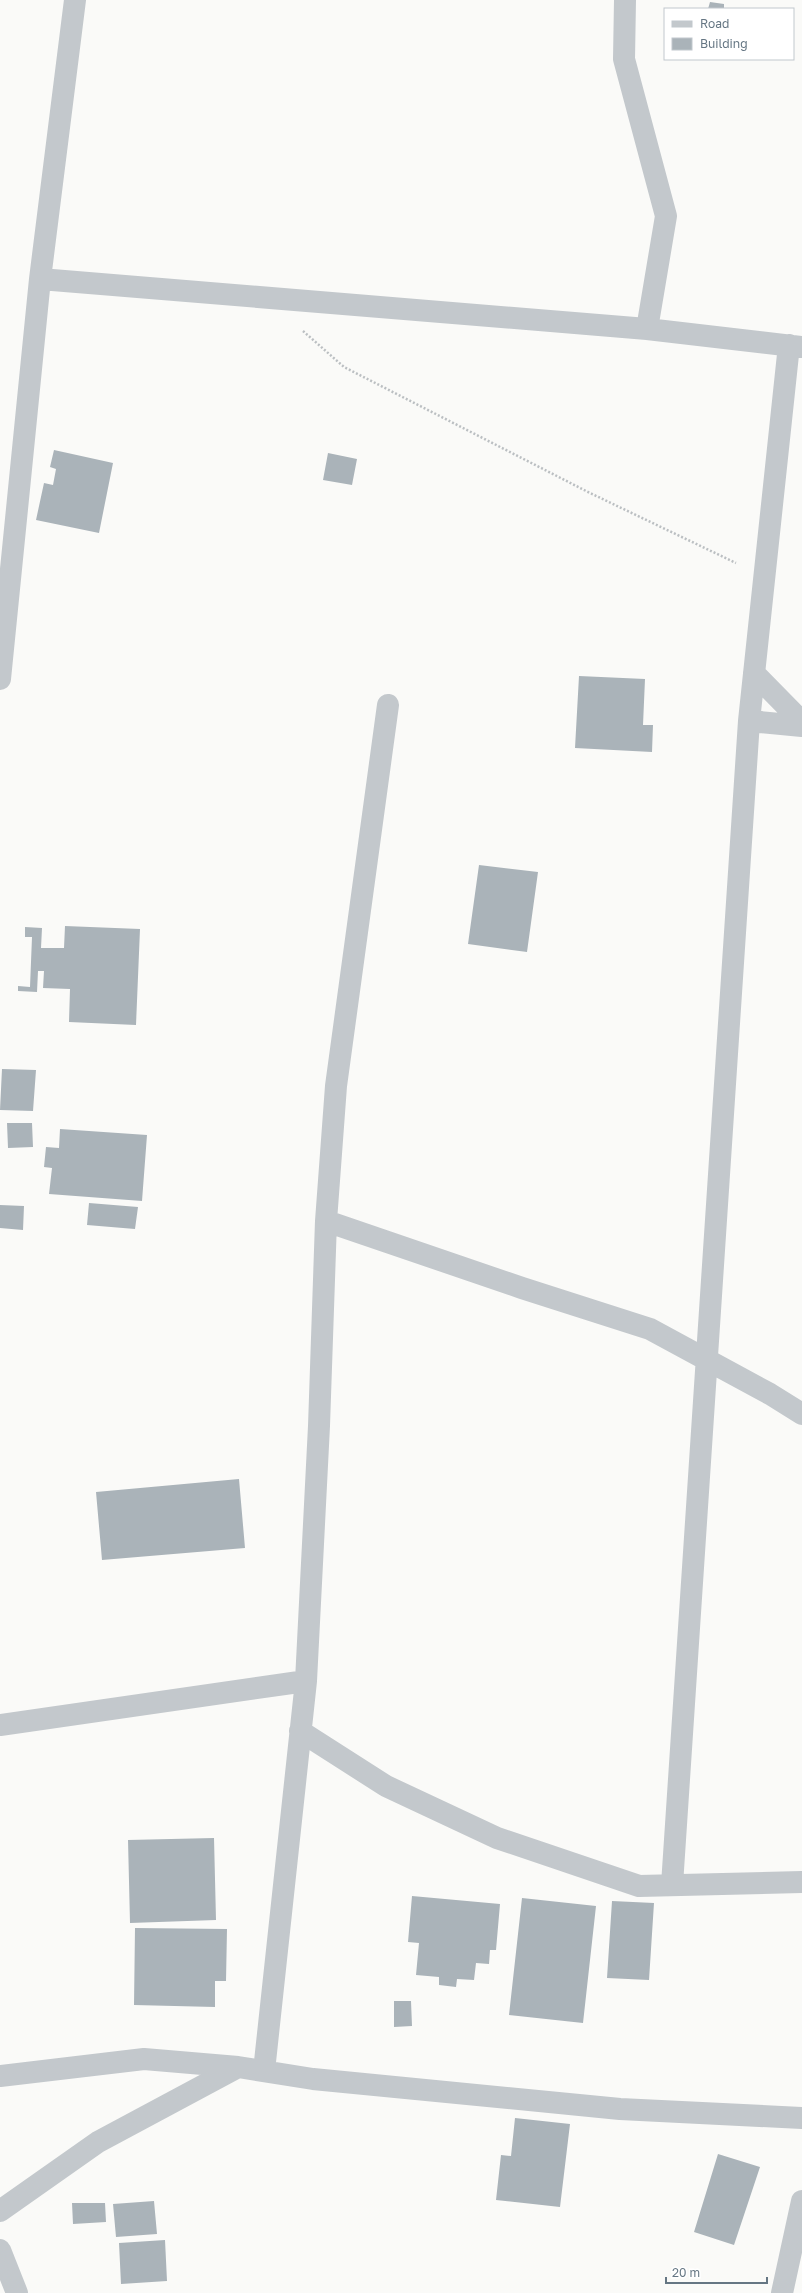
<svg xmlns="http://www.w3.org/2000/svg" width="802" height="2293" viewBox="0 0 802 2293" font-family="'Golos Text',sans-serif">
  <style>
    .building { fill: #aab3b9 }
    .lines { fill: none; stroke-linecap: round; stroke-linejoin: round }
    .path { stroke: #bbbfc2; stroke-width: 2.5; stroke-dasharray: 2 2; stroke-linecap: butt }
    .minor { stroke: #c3c8cc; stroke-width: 22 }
  </style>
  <rect width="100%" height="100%" fill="#fafaf8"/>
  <path class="building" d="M710,2L724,4V9H708Z
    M54,450L113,463L99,533L36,520L44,483L53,485L56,469L50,467Z
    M328,453L357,459L352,485L323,480Z
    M579,676L645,679L643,725H653L652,752L575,748Z
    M479,865L538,872L527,952L468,944Z
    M65,926L140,929L136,1025L69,1022L70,989L43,988L44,971H38L37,992L18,991V986L30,987L32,937H25V927L42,928L41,948H64Z
    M2,1069L36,1070L33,1111L0,1110Z
    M7,1123H32L33,1147L8,1148Z
    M60,1129L147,1135L142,1201L49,1194L52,1168L44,1167L46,1147L59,1148Z
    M89,1203L138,1207L135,1229L87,1225Z
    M0,1205L24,1206L23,1230L0,1228Z
    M239,1479L245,1548L102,1560L96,1492Z
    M214,1838L216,1920L130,1923L128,1840Z
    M412,1896L500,1904L496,1950H490L489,1964L476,1963L474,1980L457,1979L456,1987L439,1985V1977L416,1975L419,1943L408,1942Z
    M522,1898L596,1906L583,2023L509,2015Z
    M612,1901L654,1903L649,1980L607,1978Z
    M135,1928L227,1929L226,1981H215V2007L134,2005Z
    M394,2001H411L412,2026L394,2027Z
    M515,2118L570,2124L560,2207L496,2200L501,2155L511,2156Z
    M718,2154L760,2167L734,2245L694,2232Z
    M154,2201L157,2234L116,2237L113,2204Z
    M72,2203H105L106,2222L73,2224Z
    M165,2240L167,2281L121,2284L119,2243Z"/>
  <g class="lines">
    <path class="path" d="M303,331L344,367L588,492L736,563"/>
    <path class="minor" d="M625,0L624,59L666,216L647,329L802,347
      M40,279L647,329
      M754,673L802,722
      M0,679L40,279L75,0
      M749,721L802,726
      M326,1221L522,1288L650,1329L770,1394L802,1414
      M0,1725L306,1681
      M300,1731L386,1786L497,1838L639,1886L802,1882
      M672,1885L749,721L789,345
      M264,2071L306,1681L319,1426L326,1221L336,1086L388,705
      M0,2076L144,2059L238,2067L313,2079L620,2109L802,2118
      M0,2211L98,2142L238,2067
      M0,2250L17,2293
      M782,2293L802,2201"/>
  </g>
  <rect x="664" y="8" width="130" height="52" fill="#ffffff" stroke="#c1c8cd"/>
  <rect x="672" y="21" width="20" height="6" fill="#c3c8cc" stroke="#c1c8cd"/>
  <text x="700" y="28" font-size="12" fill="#657683">Road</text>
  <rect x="672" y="38" width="20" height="12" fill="#aab3b9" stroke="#c1c8cd"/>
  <text x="700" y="48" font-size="12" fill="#657683">Building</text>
  <path d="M666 2277v6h101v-6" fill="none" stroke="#657683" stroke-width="2"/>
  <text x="672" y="2277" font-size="12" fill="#657683" stroke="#ffffff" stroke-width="3" paint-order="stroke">20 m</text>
</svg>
